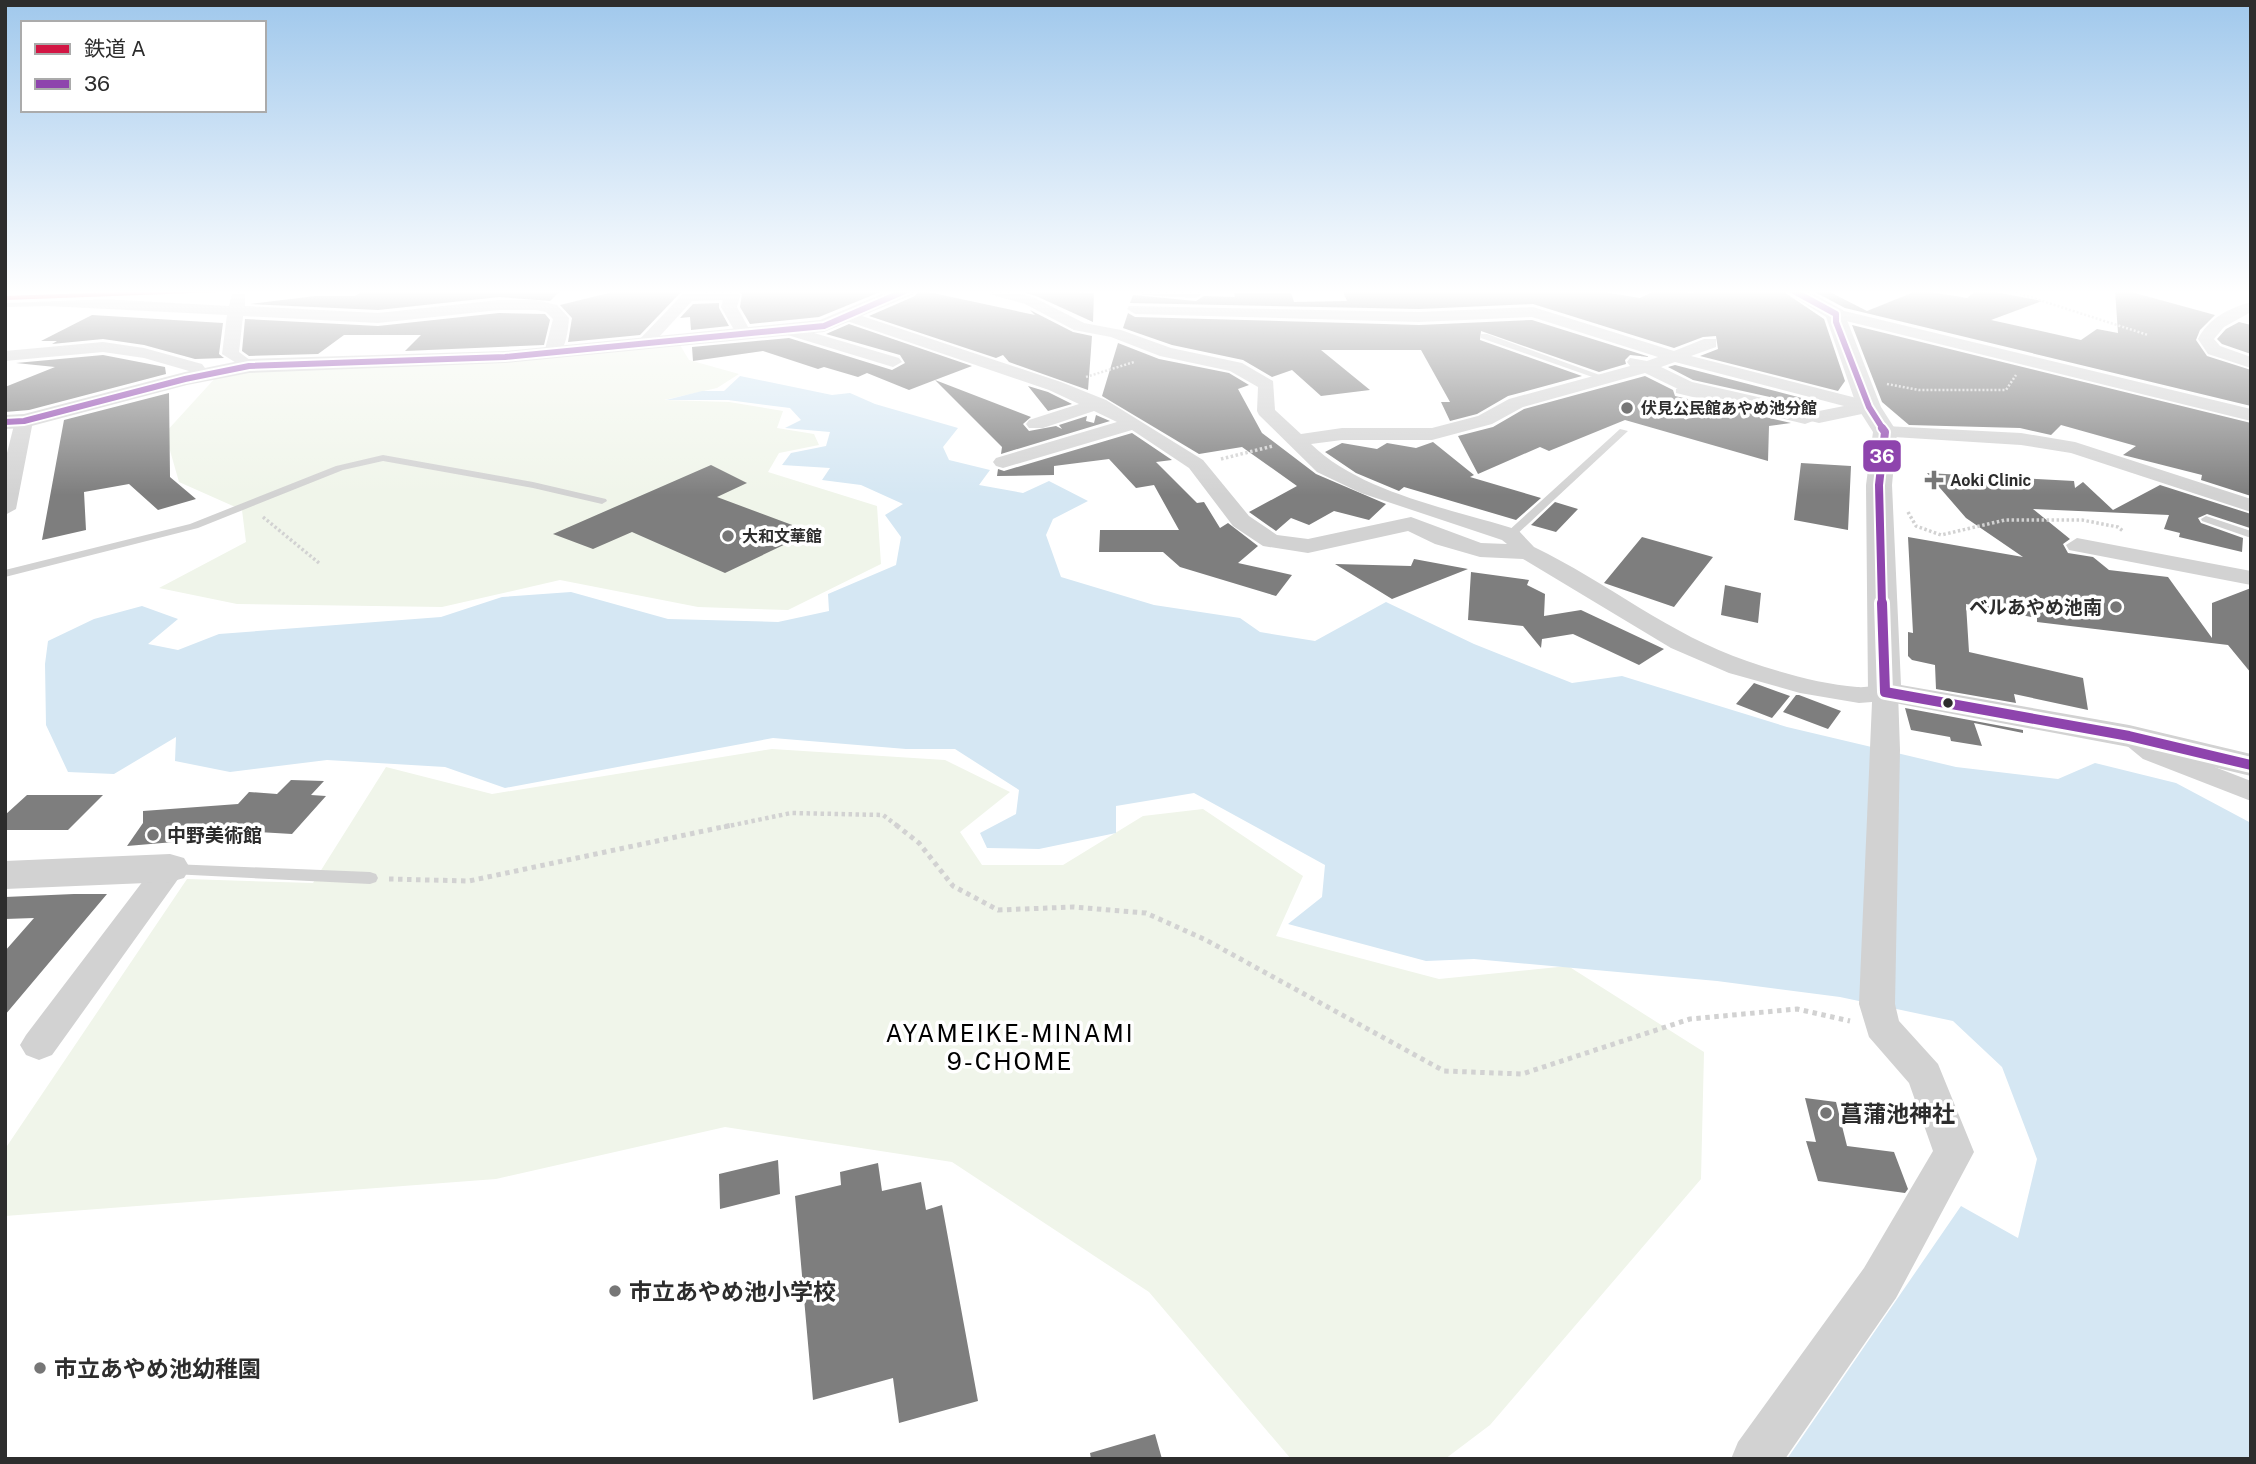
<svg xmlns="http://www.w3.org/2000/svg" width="2256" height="1464" viewBox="0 0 2256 1464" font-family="'Public Sans','Noto Sans JP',sans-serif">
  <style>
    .green { fill: #f0f5ea }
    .water { fill: #d5e7f3 }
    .building { fill: #7e7e7e }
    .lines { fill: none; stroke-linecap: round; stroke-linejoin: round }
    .path-far3 { stroke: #d2d2d2; stroke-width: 2.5; stroke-dasharray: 2 2; stroke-linecap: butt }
    .path-far2 { stroke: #d2d2d2; stroke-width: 3.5; stroke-dasharray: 2.5 2.5; stroke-linecap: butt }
    .path-far1 { stroke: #d2d2d2; stroke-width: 4.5; stroke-dasharray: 3.5 3.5; stroke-linecap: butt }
    .path { stroke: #d2d2d2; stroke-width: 5; stroke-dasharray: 4.5 4.5; stroke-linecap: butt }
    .service { fill: #d2d2d2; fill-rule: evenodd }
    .minor { fill: #d2d2d2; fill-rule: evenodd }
    .tertiary { fill: #d2d2d2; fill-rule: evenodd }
    .bus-1-far2-casing { stroke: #fff; stroke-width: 10 }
    .bus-1-far1-casing { stroke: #fff; stroke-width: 12 }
    .bus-1-casing { stroke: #fff; stroke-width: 16 }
    .bus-1-far2 { stroke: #8e44ad; stroke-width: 6 }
    .bus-1-far1 { stroke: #8e44ad; stroke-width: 8 }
    .bus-1 { stroke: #8e44ad; stroke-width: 10 }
    .rail-1-casing { stroke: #fff; stroke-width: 6 }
    .rail-1 { fill: #d21644; fill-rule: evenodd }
    .poi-dot { fill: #767676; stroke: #fff; stroke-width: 2.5 }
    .bus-dot { fill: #2d2d2d; stroke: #fff; stroke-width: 2.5 }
    .labels { text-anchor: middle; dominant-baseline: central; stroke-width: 7; stroke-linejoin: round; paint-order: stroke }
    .far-poi-label { font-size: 16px; font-weight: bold; fill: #2d2d2d; stroke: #fff; text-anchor: start }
    .poi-label { font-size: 19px; font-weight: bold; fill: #2d2d2d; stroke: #fff; text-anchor: end }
    .near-poi-label { font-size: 23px; font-weight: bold; fill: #2d2d2d; stroke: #fff; text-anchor: start }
    .near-neighbourhood-label { font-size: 24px; letter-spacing: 2px; fill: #000; stroke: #fff }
    .line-badge { stroke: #fff; stroke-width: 2.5 }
    .badge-label { font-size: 19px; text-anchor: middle; font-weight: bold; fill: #fff }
  </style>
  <rect width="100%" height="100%" fill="#fff"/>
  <path class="green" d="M680,345L689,360L739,374L717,388L664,400L729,402L783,411L777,428L814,434L819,445L779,453L768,472L877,506L881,564L788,610L698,607L560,580L442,607L237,604L159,588L246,542L242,510L179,482L165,433L217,376L268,370Z
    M772,749L945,760L1010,792L960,832L982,865H1063L1143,816L1203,809L1303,876L1276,936L1439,979L1568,966L1704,1052L1701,1179L1490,1425L1445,1459H1291L1149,1292L952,1162L725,1127L496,1179L5,1216V1149L187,879L313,883L386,767L492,794Z"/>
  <path class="water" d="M740,376L832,395L850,393L875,404L958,428L943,447L949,460L990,470L979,485L1023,493L1049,481L1088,501L1053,519L1046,535L1061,577L1154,605L1240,618L1260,632L1315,641L1386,602L1474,644L1572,683L1622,676L1787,727L1956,767L2058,779L2095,763L2176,783L2251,823V1459H1787L1961,1206L2018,1238L2037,1159L2002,1067L1953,1021L1840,997L1717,981L1474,959L1426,961L1288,924L1322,897L1325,865L1194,793L1116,806V833L1039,849L987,848L980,833L1016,814L1019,790L955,749H906L773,738L505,788L445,767L327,760L230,772L175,761L176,737L114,774L68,772L46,725L45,664L48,641L94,619L142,606L178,619L148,644L178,650L219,634L441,617L502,597L571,592L668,619L778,622L829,611L828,594L896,565L901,537L885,515L903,504L861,485L822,480L830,468L782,465L791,453L826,446L830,432L785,428L801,420L790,408L728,400H666L702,391H724Z"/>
  <path class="building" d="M386,290L470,291L561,290L550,301L499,297L378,310L250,304L315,296H355L362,291Z
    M621,290H701L681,292L640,335L568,342L572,318L560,305Z
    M737,290H885L819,317L750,324L740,307L742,294Z
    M919,290L1035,315L1030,310L1073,332L1092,336L1088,390L1009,362L1003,355L996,358L869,316L915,296Z
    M1016,290L1094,293L1093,322L1036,296Z
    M1375,290H1591L1640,298L1657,290L1693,293L1699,290H1781L1824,319L1845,381L1838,391L1700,356L1718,349L1716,336L1703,337L1674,348L1533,304L1419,309L1130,303L1133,295L1196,301L1204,296L1235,297L1234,293H1291L1294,302L1347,301L1343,292Z
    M1811,290H1826L1867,311L1919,290L1967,298L1977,290H1985L2042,301L1991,320L2081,340L2097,329L2118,333L2115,290H2124L2215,315L2200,330L2196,340L2207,356L2251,370V406L1845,308Z
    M719,303V308L729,326L691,330L690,317L680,318L693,304Z
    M499,313L545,314L550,320L544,345L405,351L421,335H344L318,354L249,356L242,351L245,319L378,326Z
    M1128,313L1135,317L1419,325L1532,320L1650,357L1630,355L1625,360L1626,364L1599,372L1481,331L1480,340L1582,376L1508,396L1477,414L1450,421L1441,402H1450L1421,350H1321L1370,390L1321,396L1292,370L1272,377L1243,360L1172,345L1123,328Z
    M92,315L223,323L219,354L224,358L195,359L144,345L103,339L52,344L57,341H41Z
    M2239,322L2251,325V354L2222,344L2217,339L2226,329Z
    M849,324L972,366L935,380L1031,417L1023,424L1029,431L1056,426L1062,429L1059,425L1087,416L1086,421L1094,423L1096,415L1110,421L1001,454L1002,447L935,380L909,390L867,373L858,377L824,367L818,369L763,351L693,361L692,347L789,338L892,370L905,363L900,355L826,334Z
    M1852,325L2251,423V496L2201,480L2202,475L2123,455L2136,446L2061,425L2051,435L2020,428L1909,425L1882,402Z
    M1118,343L1159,359L1229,373L1249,385L1238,389L1262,433L1316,474L1386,504L1369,520L1334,511L1309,525L1291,518L1276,531L1249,512L1297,486L1242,447L1199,454L1102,396Z
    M103,355L165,367L166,374L29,410L5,412V387L55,367L16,363Z
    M1675,365L1817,402L1811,406L1693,380L1668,367Z
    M1645,376L1673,390L1675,396L1791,423L1769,426L1768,461L1625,420L1549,451L1540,447L1478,474L1458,436L1493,427L1524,409Z
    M1028,386L1048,392L1072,404L1048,411Z
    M169,393L170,477L196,499L158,510L129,484L84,492L86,530L42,540L64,420Z
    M1132,433L1172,460L1156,462L1197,503L1204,502L1220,528L1228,523L1258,546L1238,563L1292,575L1276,596L1180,567L1163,552H1099L1100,530H1179L1154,485L1136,488L1109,459L1054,466V475L997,476L998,469L1004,471Z
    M1433,442L1474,475L1470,477L1541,498L1516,520L1404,487L1399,491L1356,473L1325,452L1342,443L1377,449L1387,443L1416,448Z
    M1801,463L1851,466L1848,530L1794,520Z
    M711,465L747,483L717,497L811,532L725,573L632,532L593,549L553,534Z
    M1927,473L2074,481L2075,488L2083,482L2113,510L2160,485L2251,514L2250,528L2207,514L2198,518L2201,523L2243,538L2242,552L2179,537L2180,533L2164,529L2169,515L2033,509L2070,539L2063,544L2068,553L2093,557L2109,570L2168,577L2212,638V603L2251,588V673L2228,645L2037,622V618L1966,604L1969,652L2083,678L2088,710L2014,694L2016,703L1936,689L1935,665L1912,660L1908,656V632L1913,633L1908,537L2023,557L1966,518Z
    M1555,502L1578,509L1556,532L1531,525Z
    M1642,537L1713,557L1674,607L1604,583Z
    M1414,559L1468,569L1392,599L1335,564L1411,566Z
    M1471,572L1529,580L1527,585L1545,594L1544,616L1581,610L1664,649L1639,665L1573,634L1542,639L1541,648L1523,626L1468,620Z
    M1725,585L1761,593L1758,623L1721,615Z
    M1754,683L1790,696L1772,718L1736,704Z
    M1796,695H1799L1841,711L1828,729L1783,712Z
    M1905,708L2023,730V733L1974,723L1982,746L1951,741L1950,737L1911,730Z
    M291,780L324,781L311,795L326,796L292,834L185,828L174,842L127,846L143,823V811L238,804L249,792L277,794Z
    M27,795H103L68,830H5V815Z
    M74,894H107L5,1015V951L34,918L5,919V897Z
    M1805,1098L1836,1102L1847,1146L1894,1152L1908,1189L1905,1193L1818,1181L1806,1141L1816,1142Z
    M778,1160L780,1194L720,1209L719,1174Z
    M878,1163L882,1191L921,1182L926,1210L942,1205L978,1401L899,1423L893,1378L813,1400L795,1196L841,1185L840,1172Z
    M1155,1434L1162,1459H1091L1090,1453Z"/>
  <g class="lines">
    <path class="path-far3" d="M1497,290L1508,292
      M2008,290L2148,335
      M1223,292L1239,290
      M1086,377L1134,362
      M1887,384L1919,390H2006L2016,375"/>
    <path class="path-far2" d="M1221,459L1273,446
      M1908,512L1916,526L1941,535L2005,520H2082L2118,527L2123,531
      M263,517L319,563"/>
    <path class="path-far1" d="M724,827L791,813L883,815L899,827"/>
    <path class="path" d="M896,825L919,843L953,886L998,910L1073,907L1146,913L1206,940L1444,1071L1522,1074L1690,1019L1797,1009L1850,1021
      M389,879L469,881L732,825"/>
    <path class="service" d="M1481,334H1487L1608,378L1601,380L1481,338Z
      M1679,388L1805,418L1819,414L1824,417L1805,424L1676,393V389Z
      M1620,429L1628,431L1514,537H1506V533Z
      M383,455L533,482L606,499L607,501L602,504L533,488L383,461L343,470L198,528L5,577V570L190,524L336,466Z
      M2206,516L2251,531V538L2202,521L2201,519Z
      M172,864L370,872L376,874L378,878L376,882L370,884L172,874L166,873L164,869L166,865Z"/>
    <path class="minor" d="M233,290H245V306L378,313L499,300H536L557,305L569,318C568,331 566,354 552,358L544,353L553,319L546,312L536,310H499L378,323L243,316L239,352L258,366L249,371L222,354L227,315L48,306L5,307V297L48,296L229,306Z
      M732,290L740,295L737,307L752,334L750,337H738L721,307L723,300L692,301L648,349H636L634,345L683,294Z
      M983,290H1007L1035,298L1084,323L1121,330L1171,348L1242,363L1273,381L1275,410L1301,434L1342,428H1432L1478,416L1509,399L1630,366L1627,362L1630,358L1647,361L1658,357L1532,317L1419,322L1135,314L1127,309L1129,306L1419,312L1533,307L1674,351L1704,339H1716V347L1691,356L1876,403L1878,407L1876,411L1819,423L1680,390L1645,373L1523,407L1492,424L1432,440H1342L1311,444C1361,493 1452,509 1518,530L1534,547C1607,582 1670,635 1747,661C1782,673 1821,684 1857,687C1870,688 1882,683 1894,686L1898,692L1900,750L1895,1004L1899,1021L1938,1064L1974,1152L1896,1298L1785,1459H1731L1738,1442L1864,1268L1933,1151L1909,1083L1869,1037L1859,1004L1872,702L1859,703L1800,693L1729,673L1671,648L1523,559L1480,557L1435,544L1408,531L1308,553L1263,546L1233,526L1189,468L1132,430L1003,468L996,466L993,462L996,458L1117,422L1094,411L1043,428H1029L1026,424L1029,420L1079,404L1049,390L844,320V314H856L1061,382L1106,400L1203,460L1249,516L1277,535L1308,539L1411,517L1481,543L1507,544L1502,540L1361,493L1317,472L1259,415L1257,411L1258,387L1230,371L1160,356L1111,337L1074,330L1025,304L985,293ZM1675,362L1844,406L1819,411L1692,382L1661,367Z
      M1135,290H1201L1204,293L1196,298L1143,295Z
      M2251,302V312L2224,327L2214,339L2220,346L2251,357V368L2208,354L2198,339C2208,319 2229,308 2251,302Z
      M1836,309L2251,409V421L1830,317V311Z
      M787,325L899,358L902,362L893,367L781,333L779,330Z
      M103,342L144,348L202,364L205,368L196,373L144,358L103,352L5,361V351Z
      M24,415L33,421L16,509L5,515V461L15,421Z
      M1885,426L2021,433L2075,442L2251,499V512L2071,453L2021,445L1878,436L1875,432Z
      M2077,538L2251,571V585L2069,550L2066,545Z
      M2129,728L2139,730L2163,747L2251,781V801L2143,759L2115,736L2119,730Z
      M170,857L181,860L186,868L52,1055L39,1060L26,1055L20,1045L26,1035L159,860Z"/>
    <path class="tertiary" d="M891,290H916L914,294L824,332L505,363L249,373L187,385L24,428L5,429V415L24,414L185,372L249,359L505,351L820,320Z
      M1783,290H1806L1843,310L1881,407L1897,432L1892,485L1901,685L2129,725L2251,754V776L2129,747L1873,699L1868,692L1866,485L1873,432L1857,407L1826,317Z
      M170,854L184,858L190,868L184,878L170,882L5,889V861Z"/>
    <g class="bus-1-far2-casing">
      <path id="bus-1-far2" d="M1792,290L1836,314V322L1869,407L1883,429
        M5,422L24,421L185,379L249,366L505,357L824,326L907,290"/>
    </g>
    <g class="bus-1-far1-casing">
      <path id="bus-1-far1" d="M1882,428L1885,432L1879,485L1882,605"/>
    </g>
    <g class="bus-1-casing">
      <path id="bus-1" d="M1882,603L1885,692L2129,736L2251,765"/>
    </g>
    <use href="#bus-1-far2" class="bus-1-far2"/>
    <use href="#bus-1-far1" class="bus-1-far1"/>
    <use href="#bus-1" class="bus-1"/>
    <g class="rail-1-casing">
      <path id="rail-1" d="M171,290H224L221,292L5,300V296Z"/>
    </g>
    <use href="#rail-1" class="rail-1"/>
  </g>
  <linearGradient id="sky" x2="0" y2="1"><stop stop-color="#a0c8ec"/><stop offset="0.59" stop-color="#fff"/><stop offset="1" stop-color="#fff" stop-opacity="0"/></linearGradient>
  <rect width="2256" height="495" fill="url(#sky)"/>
  <g class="poi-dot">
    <circle cx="1627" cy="408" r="7"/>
    <path d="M1930.5 469.5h7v7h7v7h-7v7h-7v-7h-7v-7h7z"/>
    <circle cx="728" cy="536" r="7"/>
    <circle cx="2116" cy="607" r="7"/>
    <circle cx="153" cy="835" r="7"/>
    <circle cx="1826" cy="1113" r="7"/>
    <circle cx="615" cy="1291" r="7"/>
    <circle cx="40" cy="1368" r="7"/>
  </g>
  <circle class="bus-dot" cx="1948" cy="703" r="6"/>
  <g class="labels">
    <g class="far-poi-label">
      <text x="1641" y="408">伏見公民館あやめ池分館</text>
      <text x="1950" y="480">Aoki Clinic</text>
      <text x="742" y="536">大和文華館</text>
    </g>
    <g class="poi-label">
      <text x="2102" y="607">ベルあやめ池南</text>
      <text x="167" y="835" text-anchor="start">中野美術館</text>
    </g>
    <g class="near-poi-label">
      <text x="1840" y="1113">菖蒲池神社</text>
      <text x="629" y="1291">市立あやめ池小学校</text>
      <text x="54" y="1368">市立あやめ池幼稚園</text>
    </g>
    <g class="near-neighbourhood-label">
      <text x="1010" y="1033">AYAMEIKE-MINAMI<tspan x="1010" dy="28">9-CHOME</tspan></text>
    </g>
  </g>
  <rect class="line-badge" x="1862" y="439" width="40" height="34" rx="7" fill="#8e44ad"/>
  <g class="badge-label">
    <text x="1882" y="463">36</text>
  </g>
  <rect width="2256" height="1464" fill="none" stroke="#2d2d2d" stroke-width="14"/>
  <rect x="21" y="21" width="245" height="91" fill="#ffffff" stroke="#ababab" stroke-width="2"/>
  <rect x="35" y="44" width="35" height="10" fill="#d21644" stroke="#ababab" stroke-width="2"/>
  <text x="84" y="56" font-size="21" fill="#2d2d2d">鉄道 A</text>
  <rect x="35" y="79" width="35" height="10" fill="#8e44ad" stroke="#ababab" stroke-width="2"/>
  <text x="84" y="91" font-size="21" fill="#2d2d2d">36</text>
</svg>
